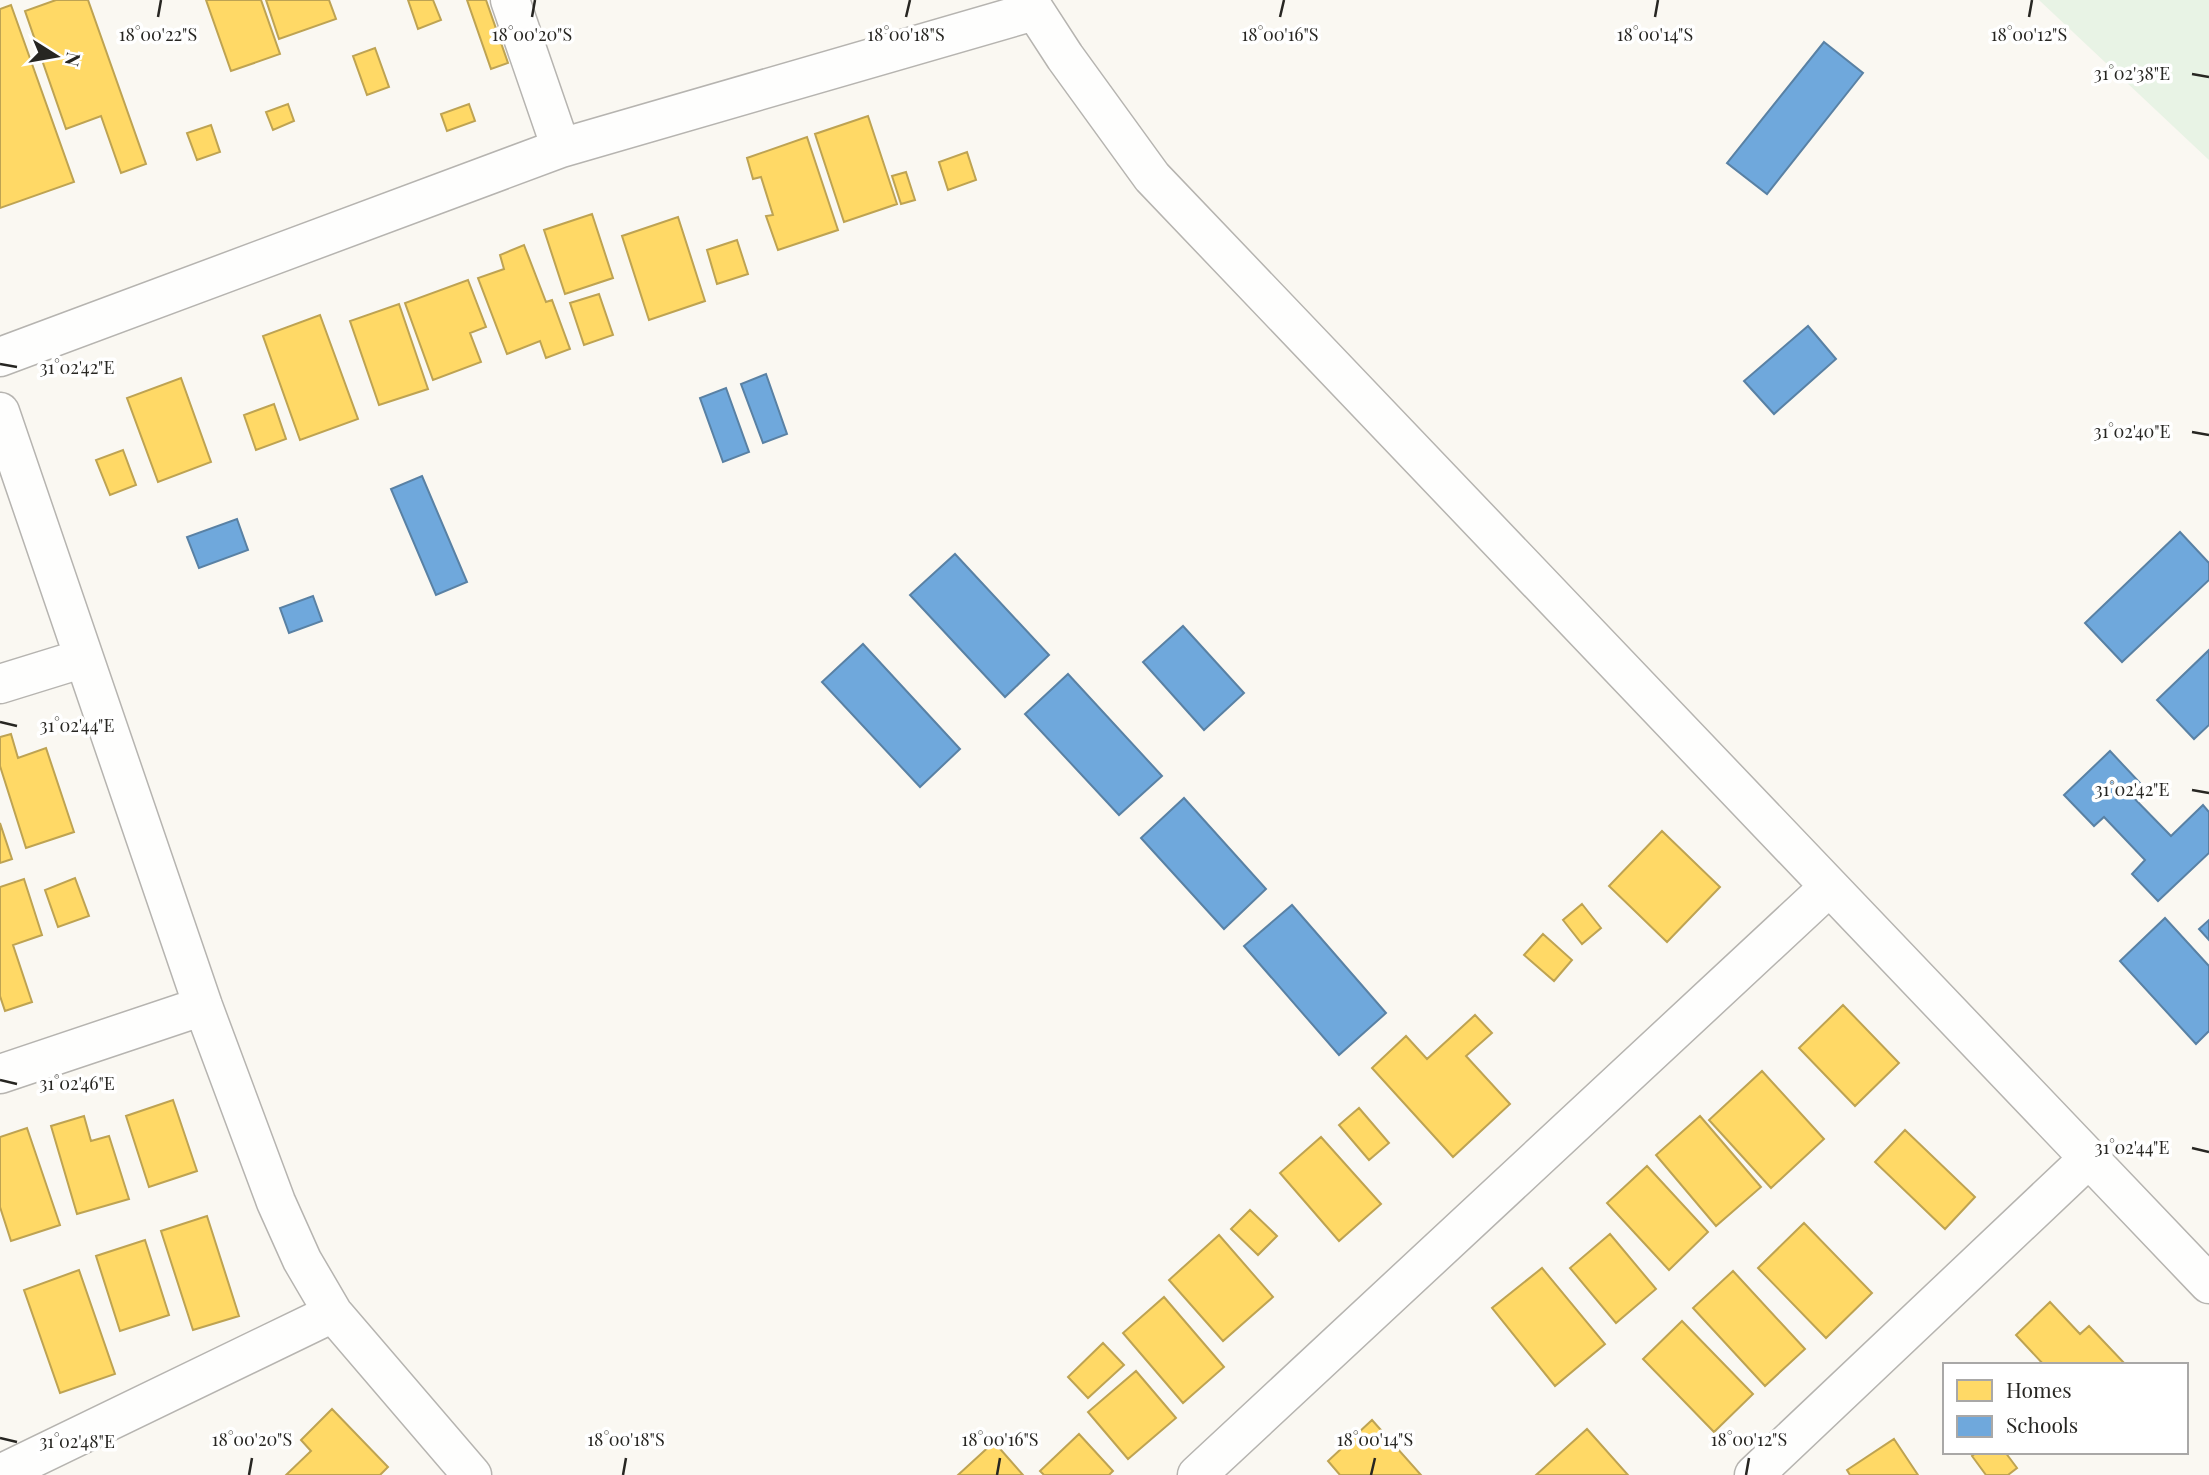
<svg xmlns="http://www.w3.org/2000/svg" width="2209" height="1475" viewBox="0 0 2209 1475" font-family="'Playfair Display',serif">
  <style>
    .green { fill: #e8f3e5 }
    .homes { fill: #ffd966; stroke: #bea352; stroke-width: 2 }
    .schools { fill: #6fa8dc; stroke: #5981a4; stroke-width: 2 }
    .lines { fill: none; stroke-linecap: round; stroke-linejoin: round }
    .minor-casing { stroke: #b6b4b0; stroke-width: 41 }
    .minor { stroke: #fefefd; stroke-width: 38 }
    .ticks { fill: none; stroke: #272622; stroke-width: 2.5 }
    .ticks-label { font-size: 18px; text-anchor: middle; fill: #272622; stroke: #fff; stroke-width: 7; stroke-linejoin: round; paint-order: stroke }
  </style>
  <rect width="100%" height="100%" fill="#faf8f2"/>
  <path class="green" d="M2039,0H2209V160Z"/>
  <path class="homes" d="M56,0H88L146,164L121,173L101,116L66,129L25,11Z
    M206,0H261L280,54L231,71Z
    M266,0H329L336,19L279,39Z
    M408,0H433L441,20L418,29Z
    M467,0H486L508,63L491,69Z
    M11,5L74,182L0,208V9Z
    M375,48L389,87L367,95L353,56Z
    M288,104L294,121L273,130L266,112Z
    M469,104L475,121L447,131L441,114Z
    M868,116L897,204L844,222L815,134Z
    M211,125L220,152L197,160L187,133Z
    M807,137L838,230L778,250L766,216L773,215L761,177L753,179L747,158Z
    M967,152L976,180L948,190L939,162Z
    M906,172L915,200L901,204L892,176Z
    M592,214L613,278L565,294L544,230Z
    M678,217L705,301L649,320L622,236Z
    M737,240L748,274L717,284L707,250Z
    M524,245L546,302L552,300L570,349L546,358L540,341L507,354L478,278L504,269L500,255Z
    M468,280L486,327L470,333L481,362L433,380L405,303Z
    M599,294L613,335L584,345L570,303Z
    M399,304L428,389L379,405L350,321Z
    M320,315L358,419L300,440L263,336Z
    M181,378L211,462L158,482L127,398Z
    M274,404L286,439L256,450L244,415Z
    M123,450L136,485L110,495L96,460Z
    M11,734L18,758L46,748L74,832L26,848L0,766V737Z
    M0,823L12,859L0,863Z
    M1662,831L1720,887L1667,942L1609,886Z
    M75,878L89,916L58,927L45,890Z
    M24,879L42,935L13,945L32,1002L5,1011L0,996V887Z
    M1582,904L1601,928L1582,944L1563,920Z
    M1543,934L1572,960L1554,981L1524,955Z
    M1843,1005L1899,1063L1855,1106L1799,1048Z
    M1475,1015L1492,1033L1466,1056L1510,1104L1453,1157L1372,1068L1406,1036L1427,1059Z
    M1762,1071L1824,1139L1771,1188L1709,1120Z
    M173,1100L197,1171L149,1187L126,1116Z
    M1359,1108L1389,1143L1369,1160L1339,1125Z
    M84,1116L91,1141L109,1136L129,1199L77,1214L51,1126Z
    M1700,1116L1761,1187L1716,1226L1656,1155Z
    M27,1128L60,1225L11,1241L0,1207V1137Z
    M1905,1130L1975,1197L1945,1229L1875,1162Z
    M1321,1137L1381,1204L1339,1241L1280,1173Z
    M1647,1166L1708,1232L1669,1270L1607,1203Z
    M1250,1210L1277,1236L1258,1255L1231,1229Z
    M207,1216L239,1316L193,1330L161,1231Z
    M1804,1223L1872,1293L1826,1338L1758,1268Z
    M1610,1234L1656,1289L1616,1323L1570,1268Z
    M1219,1235L1273,1297L1223,1341L1169,1280Z
    M145,1240L169,1315L120,1331L96,1256Z
    M1542,1268L1605,1344L1555,1386L1492,1308Z
    M79,1270L115,1374L60,1393L24,1290Z
    M1733,1271L1805,1349L1765,1386L1693,1308Z
    M1164,1297L1224,1367L1183,1403L1123,1333Z
    M2050,1302L2080,1334L2089,1326L2126,1365H2044L2016,1335Z
    M1682,1321L1753,1394L1714,1432L1643,1359Z
    M1103,1343L1124,1365L1088,1398L1068,1377Z
    M1136,1371L1176,1418L1128,1459L1088,1412Z
    M332,1409L388,1467L380,1475H286L311,1451L301,1440Z
    M1372,1420L1421,1475H1340L1328,1461Z
    M1587,1429L1628,1475H1536Z
    M1079,1434L1113,1471L1109,1475H1044L1040,1471Z
    M1894,1439L1918,1475H1850L1847,1470Z
    M994,1442L1023,1475H958Z
    M1977,1452H2005L2017,1468L2008,1475H1986L1972,1456Z"/>
  <path class="schools" d="M1824,42L1863,73L1767,194L1727,163Z
    M1808,326L1836,359L1774,414L1744,381Z
    M766,374L787,434L763,443L741,384Z
    M726,388L749,452L723,462L700,398Z
    M422,476L467,582L436,595L391,489Z
    M237,519L248,550L199,568L187,537Z
    M2180,532L2209,563V580L2122,662L2085,623Z
    M955,554L1049,655L1005,697L910,595Z
    M313,596L322,621L289,633L280,608Z
    M1183,626L1244,693L1204,730L1143,662Z
    M863,644L960,749L920,787L822,682Z
    M2209,650V725L2194,739L2157,700Z
    M1068,674L1162,776L1119,815L1025,714Z
    M2110,751L2140,783L2129,793L2171,836L2203,805L2209,812V853L2158,901L2132,874L2145,860L2104,817L2094,826L2064,795Z
    M1184,798L1266,889L1224,929L1141,838Z
    M1292,905L1386,1013L1339,1055L1244,946Z
    M2165,918L2209,966V1031L2196,1044L2120,961Z
    M2209,920V940L2199,929Z"/>
  <g class="lines">
    <g class="minor-casing">
      <path id="minor" d="M510,0L561,148
        M1028,0L1065,57L1152,177L2209,1284
        M0,357L561,148L1034,11
        M0,412L203,1006L276,1202L302,1260L333,1313L472,1475
        M0,684L84,658
        M0,1074L203,1006
        M0,1474L333,1313
        M1197,1475L1829,887
        M1754,1475L2088,1159"/>
    </g>
    <use href="#minor" class="minor"/>
  </g>
  <path class="ticks" d="M158,17L161,0M532,17L535,0M906,17L910,0M1280,17L1284,0M1655,17L1658,0M2029,17L2032,0M2192,74L2209,77M0,364L17,367M2192,432L2209,435M0,722L17,726M2192,790L2209,793M0,1080L17,1084M2192,1148L2209,1152M0,1438L17,1442M249,1475L252,1458M623,1475L626,1458M997,1475L1000,1458M1371,1475L1375,1458M1746,1475L1749,1458"/>
  <g class="ticks-label">
    <text x="158" y="41">18°00'22"S</text>
    <text x="532" y="41">18°00'20"S</text>
    <text x="906" y="41">18°00'18"S</text>
    <text x="1280" y="41">18°00'16"S</text>
    <text x="1655" y="41">18°00'14"S</text>
    <text x="2029" y="41">18°00'12"S</text>
    <text x="2132" y="80">31°02'38"E</text>
    <text x="77" y="374">31°02'42"E</text>
    <text x="2132" y="438">31°02'40"E</text>
    <text x="77" y="732">31°02'44"E</text>
    <text x="2132" y="796">31°02'42"E</text>
    <text x="77" y="1090">31°02'46"E</text>
    <text x="2132" y="1154">31°02'44"E</text>
    <text x="252" y="1446">18°00'20"S</text>
    <text x="626" y="1446">18°00'18"S</text>
    <text x="1000" y="1446">18°00'16"S</text>
    <text x="1375" y="1446">18°00'14"S</text>
    <text x="1749" y="1446">18°00'12"S</text>
    <text x="77" y="1448">31°02'48"E</text>
  </g>
  <rect x="1943" y="1363" width="245" height="91" fill="#ffffff" stroke="#a9a8a7" stroke-width="2"/>
  <rect x="1957" y="1380" width="35" height="21" fill="#ffd966" stroke="#a9a8a7" stroke-width="2"/>
  <text x="2006" y="1398" font-size="21" fill="#272622">Homes</text>
  <rect x="1957" y="1416" width="35" height="21" fill="#6fa8dc" stroke="#a9a8a7" stroke-width="2"/>
  <text x="2006" y="1433" font-size="21" fill="#272622">Schools</text>
  <g transform="translate(56 56) rotate(101)" stroke="#ffffff" stroke-width="5" paint-order="stroke">
  <path d="M0-5L12 26L0 18L-12 26Z" fill="#272622"/>
  <text y="-10" font-size="19" font-weight="bold" text-anchor="middle" fill="#272622">N</text>
  </g>
</svg>
